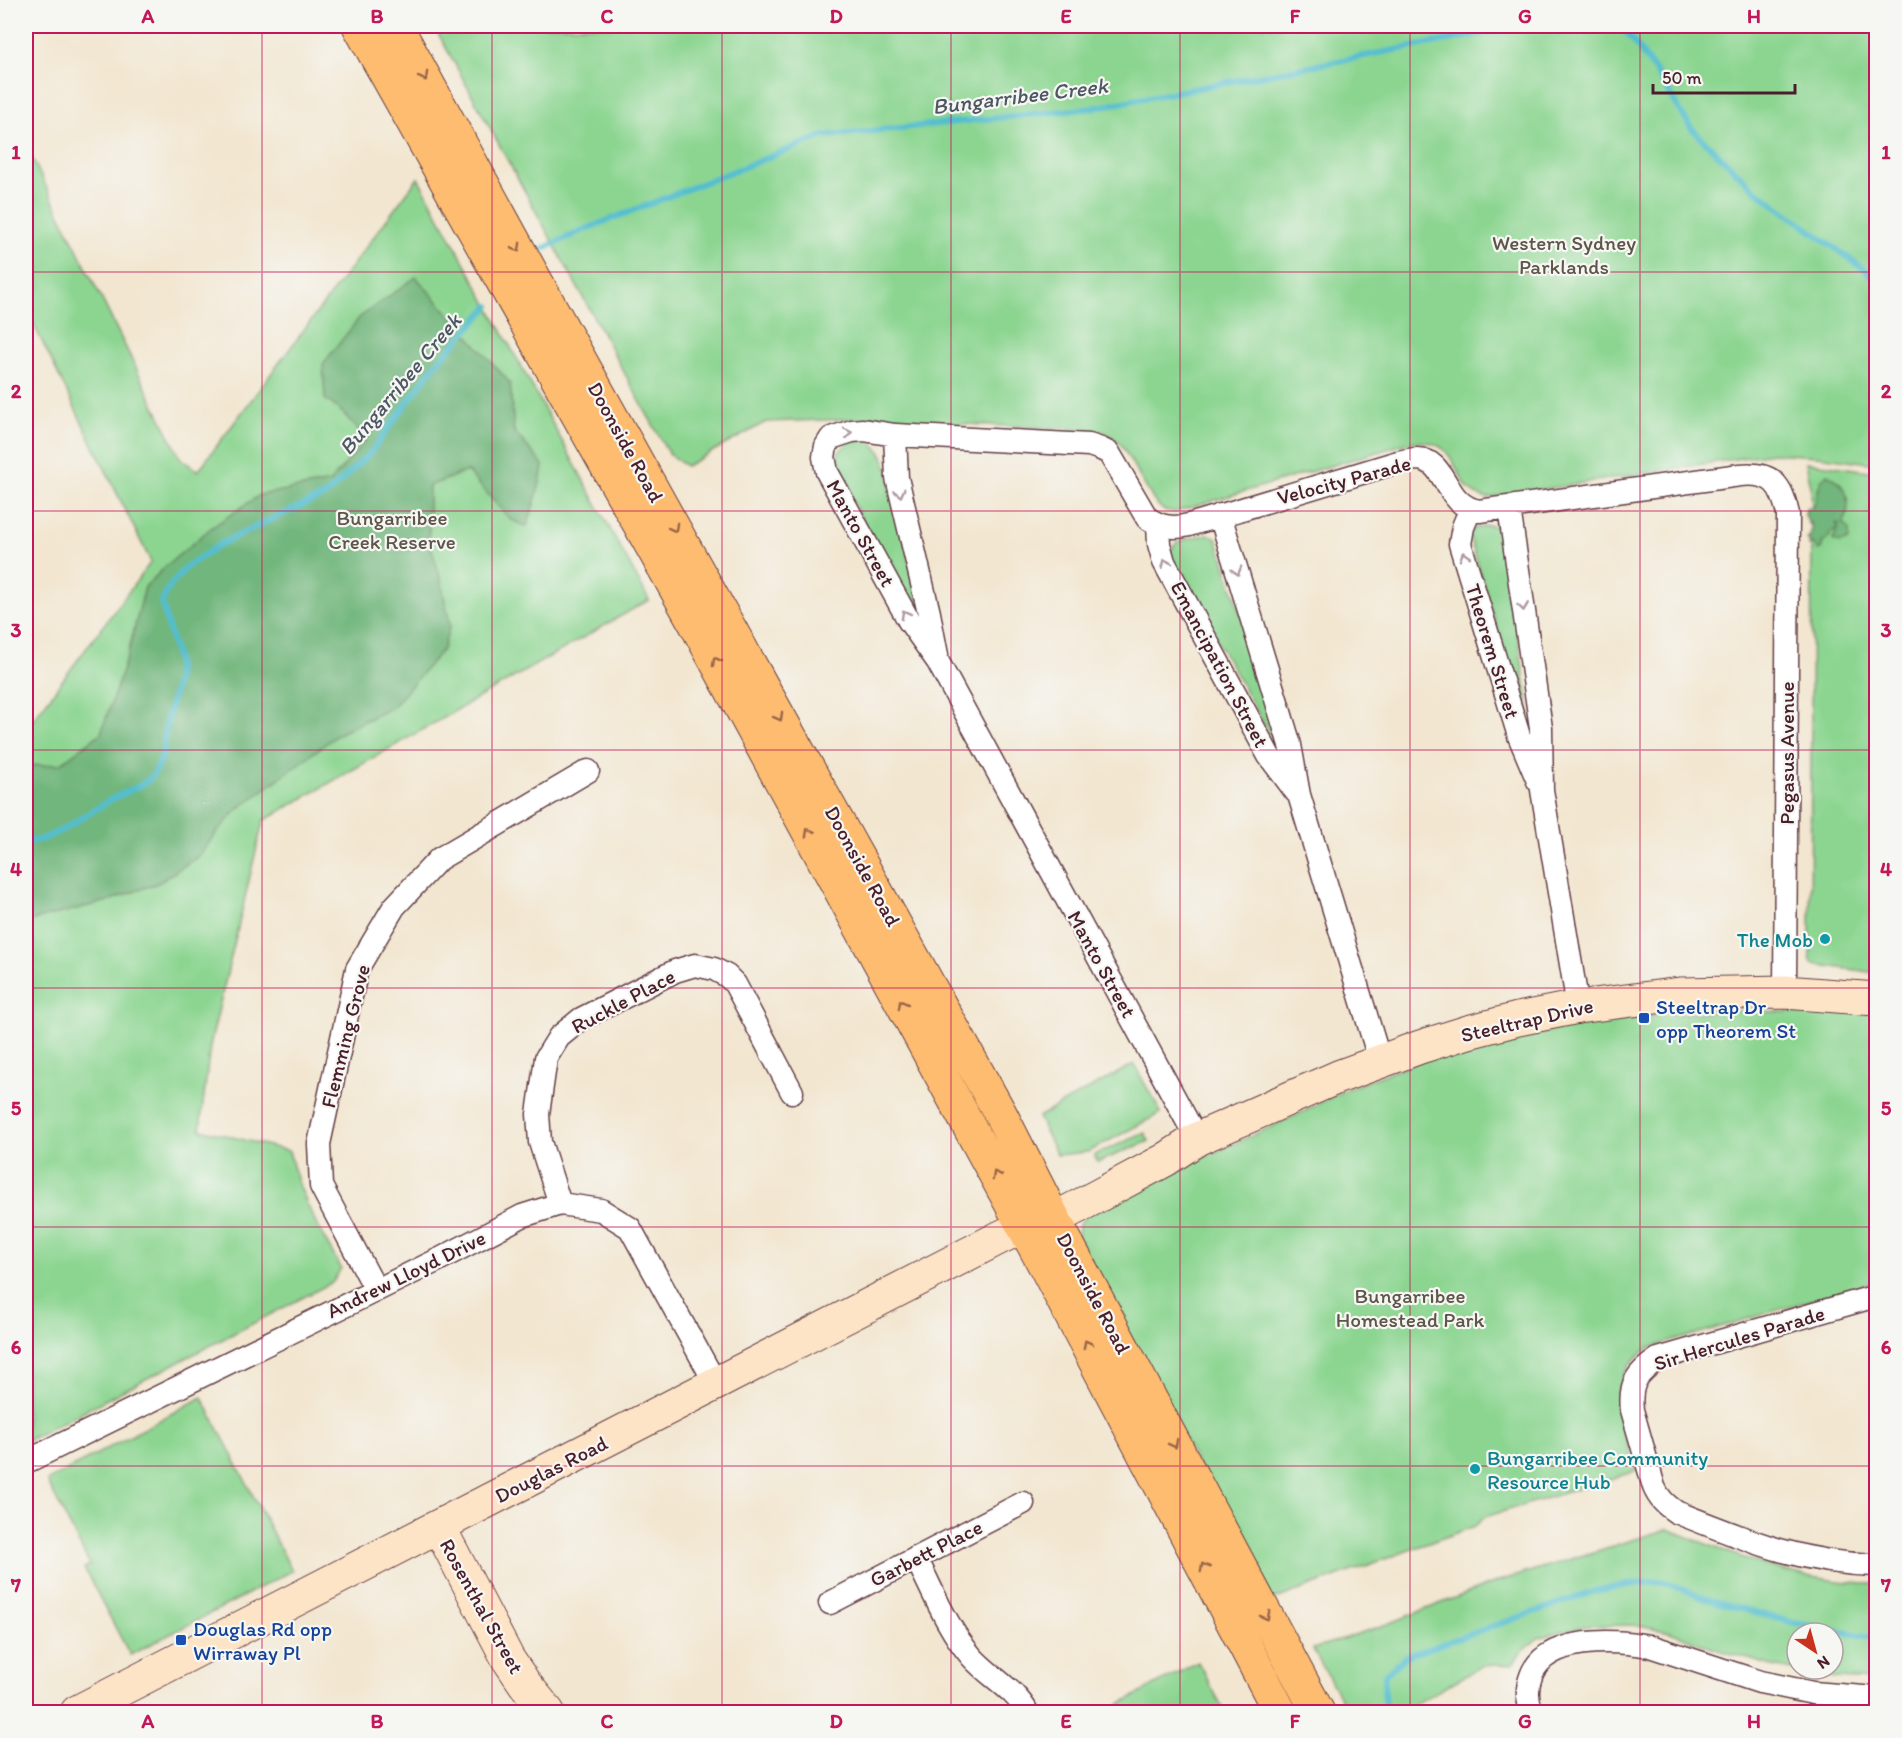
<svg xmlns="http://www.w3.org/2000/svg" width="1902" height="1738" viewBox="0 0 1902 1738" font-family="Itim,sans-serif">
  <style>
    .green { fill: #8cd591; stroke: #6b7a5e; stroke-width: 1.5; fill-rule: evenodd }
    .forest { fill: #71b67b; stroke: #5e6a53; stroke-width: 1.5 }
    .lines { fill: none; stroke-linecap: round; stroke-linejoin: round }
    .stream { stroke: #53becf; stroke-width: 6 }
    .street-casing { stroke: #633d44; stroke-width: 25 }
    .secondary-casing { stroke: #633d44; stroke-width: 35 }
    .primary-casing { stroke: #633d44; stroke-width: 35 }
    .street { stroke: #fff; stroke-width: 22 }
    .secondary { stroke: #fee4c6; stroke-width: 33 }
    .primary { stroke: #fdbc70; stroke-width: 33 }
    .oneway { stroke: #9b664a }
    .oneway2 { stroke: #ae9aa0 }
    .grid { fill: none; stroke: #c2185b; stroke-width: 1.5; stroke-opacity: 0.55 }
    .culture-dot { fill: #0f9aa8; stroke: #f6f6f2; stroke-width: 2 }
    .transit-dot { fill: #1a4fb4; stroke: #f6f6f2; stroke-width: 2 }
    .labels { text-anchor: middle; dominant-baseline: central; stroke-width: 4.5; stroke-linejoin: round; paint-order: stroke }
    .park-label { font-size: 21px; fill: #5e564a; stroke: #f6f6f2 }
    .street-label { font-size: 21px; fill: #4a1f2b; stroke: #f6f6f2 }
    .culture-label { font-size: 21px; fill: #0d838f; stroke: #f6f6f2; text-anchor: end }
    .transit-label { font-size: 21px; fill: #164399; stroke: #f6f6f2; text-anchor: start }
    .water-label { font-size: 22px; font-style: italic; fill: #4d5764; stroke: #f6f6f2 }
    .neatline { fill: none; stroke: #c2185b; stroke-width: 2 }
    .grid-label { font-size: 20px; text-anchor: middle; font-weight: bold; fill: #c2185b }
  </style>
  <rect width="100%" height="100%" fill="#f6f6f2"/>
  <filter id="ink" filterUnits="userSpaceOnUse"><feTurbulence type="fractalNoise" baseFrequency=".0167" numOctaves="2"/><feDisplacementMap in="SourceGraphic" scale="12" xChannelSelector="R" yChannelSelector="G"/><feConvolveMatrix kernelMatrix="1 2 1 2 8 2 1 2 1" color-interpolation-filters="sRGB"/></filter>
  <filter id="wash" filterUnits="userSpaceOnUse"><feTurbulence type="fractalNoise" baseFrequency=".008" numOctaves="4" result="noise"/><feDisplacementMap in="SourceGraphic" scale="24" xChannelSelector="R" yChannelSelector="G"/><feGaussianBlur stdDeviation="1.35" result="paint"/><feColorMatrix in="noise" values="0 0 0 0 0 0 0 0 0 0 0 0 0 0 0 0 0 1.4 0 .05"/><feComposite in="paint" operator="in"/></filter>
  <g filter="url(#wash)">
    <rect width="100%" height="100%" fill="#f2e6d0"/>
    <path class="green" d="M434,26H1876V464L1818,456L1772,453L1488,498C1446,492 1468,436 1411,442L1175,512L1163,510L1154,501L1122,446C1114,436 1107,433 1095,430L854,419L766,422L686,466L669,454Z
      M26,146L181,459L198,471L418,178L649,600L263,821L210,1046L200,1129L289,1151C300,1197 318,1228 341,1268L333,1282L26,1441V729L151,562L26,309Z
      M851,441C872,440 878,443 886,464L922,612L917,618L840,479C835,459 833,454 851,441Z
      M1806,462L1876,472V973L1812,964L1810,956L1812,515L1811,487Z
      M1488,525L1495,526L1503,532L1532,731H1528L1469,535L1473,529Z
      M1208,534L1217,539L1283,748L1280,752L1172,562L1171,550L1177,542Z
      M1820,1004L1876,1010V1281L1649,1348C1599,1380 1623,1425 1636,1471L1485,1517L1475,1526L1270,1601L1078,1238L1079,1224L1091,1209L1301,1113L1347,1089L1459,1046L1469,1051L1570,1026L1643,1016L1723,1011L1811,1012Z
      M1134,1064L1161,1113L1088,1152L1057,1155L1038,1117Z
      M1145,1133L1149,1141L1098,1162L1094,1155Z
      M202,1397L292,1571L130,1655L84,1568L90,1565L47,1481Z
      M1668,1529C1735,1556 1803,1584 1876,1583V1680L1836,1678L1772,1666L1712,1648L1670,1632L1633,1625L1584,1626L1538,1638L1519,1655L1513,1664L1482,1666L1406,1709L1407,1712H1348L1313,1649L1393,1622L1496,1582ZM1797,1633H1833V1669H1797Z
      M1198,1662L1225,1712H1105Z"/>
    <path class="forest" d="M416,277L510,383L514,431L543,465C541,486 533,506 527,527L511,520L467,471L429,486V540L440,577L450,625L443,649L393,707L340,733L238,809L217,832L199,856L158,883L108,901L26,922V766L60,764L101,733L128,654L145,587L167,565L211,528L260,495L330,482L367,439L340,410L325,399L323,364L360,317Z
      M1828,474C1832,477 1837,480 1841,484C1849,492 1850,514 1843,523L1849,529V540L1839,543L1833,540L1839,524L1836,523L1837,528L1831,533L1827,541L1822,543V548L1818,550L1814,545L1809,546L1810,542L1807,539L1811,534V523L1809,524C1806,518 1803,514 1807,508L1813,507C1821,494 1814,484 1828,474Z"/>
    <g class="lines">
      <path class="stream" d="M1622,26L1656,72L1691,128L1755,190L1876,278
        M540,250L588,228L823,136L1092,108L1521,26
        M26,843L45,838L64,829L110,800L141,785L151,778L158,767L163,752L166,725L177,678V660L162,603L166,592L175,580L186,567L219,545L274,518L326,495L371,452L435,365L489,306
        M1386,1712L1384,1695L1385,1674L1407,1656L1598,1590L1628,1585L1660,1581L1714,1601L1790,1622L1876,1638"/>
    </g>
  </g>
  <g filter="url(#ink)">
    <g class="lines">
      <g class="street-casing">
        <path id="street" d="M895,435L897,478L929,613L937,655
          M1509,508L1541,728L1542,790L1578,1007
          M1470,510L1463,527L1460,544L1519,736L1538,781
          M1220,515L1290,745L1299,795L1380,1061
          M1158,524L1159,544L1164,562L1269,756L1296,792
          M1197,1139L938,662L909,621L827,472L824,457L826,446L831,438L852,431L863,430L895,435L1089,445L1101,449L1109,453L1147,518C1161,527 1173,529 1189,525L1398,462C1404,461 1411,459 1417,459C1448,460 1443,505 1479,511L1740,475C1773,472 1781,484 1788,514L1785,992
          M560,1204L540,1142L538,1114L546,1058L559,1037L581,1019L675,971L695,965L714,969L727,976L735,984L792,1092
          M376,1290L321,1186L319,1144L357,969L394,907L439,859L588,771
          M1876,1296L1658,1359C1637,1373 1629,1383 1632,1410L1654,1487C1659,1499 1666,1505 1676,1512C1744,1539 1802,1564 1876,1565
          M26,1462L440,1259L522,1216L560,1204L601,1210L630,1228L716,1384
          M916,1558C933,1591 947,1628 971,1656C988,1676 1015,1689 1027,1712
          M830,1603L1023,1503
          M1532,1712C1527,1700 1526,1689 1531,1676C1546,1635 1615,1640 1650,1646L1760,1682L1813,1693L1876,1698"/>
      </g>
      <g class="secondary-casing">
        <path id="secondary" d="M439,1527L508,1659L525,1684L548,1712
          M77,1712L999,1238L1024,1226L1054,1219L1079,1206L1165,1160L1197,1139L1338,1077L1420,1047L1468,1032L1518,1019L1578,1007L1680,994L1785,992L1876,999"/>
      </g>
      <g class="primary-casing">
        <path id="primary" d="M359,26L695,623L1045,1266L1280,1712
          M396,26L532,274L1000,1113L1054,1219L1318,1712"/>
      </g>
      <use href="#street" class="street"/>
      <use href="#secondary" class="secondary"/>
      <use href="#primary" class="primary"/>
    </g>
    <defs><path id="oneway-chevron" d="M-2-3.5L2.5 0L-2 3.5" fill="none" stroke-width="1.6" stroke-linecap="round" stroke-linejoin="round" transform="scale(1.5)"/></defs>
    <g class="oneway">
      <use href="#oneway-chevron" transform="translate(424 77) rotate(61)"/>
      <use href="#oneway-chevron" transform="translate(517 248) rotate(61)"/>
      <use href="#oneway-chevron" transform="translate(674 528) rotate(61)"/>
      <use href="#oneway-chevron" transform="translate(716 661) rotate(-119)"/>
      <use href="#oneway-chevron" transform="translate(779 717) rotate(61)"/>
      <use href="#oneway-chevron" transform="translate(809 832) rotate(-119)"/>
      <use href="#oneway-chevron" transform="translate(902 1004) rotate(-119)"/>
      <use href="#oneway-chevron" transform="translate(996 1175) rotate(-119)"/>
      <use href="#oneway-chevron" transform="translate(1087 1344) rotate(-118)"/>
      <use href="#oneway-chevron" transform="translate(1174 1444) rotate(62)"/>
      <use href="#oneway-chevron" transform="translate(1204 1567) rotate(-118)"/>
      <use href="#oneway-chevron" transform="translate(1266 1616) rotate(62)"/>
    </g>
    <g class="oneway2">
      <use href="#oneway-chevron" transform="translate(848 433) rotate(-12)"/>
      <use href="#oneway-chevron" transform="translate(900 493) rotate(76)"/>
      <use href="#oneway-chevron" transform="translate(1464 556) rotate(-107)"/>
      <use href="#oneway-chevron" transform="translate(1166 563) rotate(-114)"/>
      <use href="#oneway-chevron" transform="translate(1237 571) rotate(73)"/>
      <use href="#oneway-chevron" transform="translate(1523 607) rotate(82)"/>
      <use href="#oneway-chevron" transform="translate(905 614) rotate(-119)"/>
    </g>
  </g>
  <path class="grid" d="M262,26V1712M492,26V1712M722,26V1712M951,26V1712M1180,26V1712M1410,26V1712M1640,26V1712M26,272H1876M26,511H1876M26,750H1876M26,988H1876M26,1227H1876M26,1466H1876"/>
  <g class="culture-dot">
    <circle cx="1825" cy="939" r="6"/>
    <circle cx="1475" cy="1469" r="6"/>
  </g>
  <g class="transit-dot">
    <rect x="1638" y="1012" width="12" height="12" rx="3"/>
    <rect x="175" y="1634" width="12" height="12" rx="3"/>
  </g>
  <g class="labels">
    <g class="park-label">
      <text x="1564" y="242">Western Sydney<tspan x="1564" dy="24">Parklands</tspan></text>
      <text x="392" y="517">Bungarribee<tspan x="392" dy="24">Creek Reserve</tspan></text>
      <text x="1410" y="1295">Bungarribee<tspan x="1410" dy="24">Homestead Park</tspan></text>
    </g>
    <g class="street-label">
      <text transform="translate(626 442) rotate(61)">Doonside Road</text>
      <text transform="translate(1344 480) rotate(-15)">Velocity Parade</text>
      <text transform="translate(861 533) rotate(61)">Manto Street</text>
      <text transform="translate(1493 651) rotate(73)">Theorem Street</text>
      <text transform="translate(1220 664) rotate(62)">Emancipation Street</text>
      <text transform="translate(1786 753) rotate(-90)">Pegasus Avenue</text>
      <text transform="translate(863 866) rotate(61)">Doonside Road</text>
      <text transform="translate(1102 964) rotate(61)">Manto Street</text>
      <text transform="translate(623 1001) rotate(-28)">Ruckle Place</text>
      <text transform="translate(1527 1020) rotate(-13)">Steeltrap Drive</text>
      <text transform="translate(345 1036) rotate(-76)">Flemming Grove</text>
      <text transform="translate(406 1274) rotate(-26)">Andrew Lloyd Drive</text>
      <text transform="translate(1094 1293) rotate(62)">Doonside Road</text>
      <text transform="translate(1739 1338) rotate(-17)">Sir Hercules Parade</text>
      <text transform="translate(551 1469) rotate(-27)">Douglas Road</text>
      <text transform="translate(926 1553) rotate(-27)">Garbett Place</text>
      <text transform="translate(482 1606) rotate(61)">Rosenthal Street</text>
    </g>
    <g class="culture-label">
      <text x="1813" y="939">The Mob</text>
      <text x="1487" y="1457" text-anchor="start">Bungarribee Community<tspan x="1487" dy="24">Resource Hub</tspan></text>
    </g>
    <g class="transit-label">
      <text x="1656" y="1006">Steeltrap Dr<tspan x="1656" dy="24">opp Theorem St</tspan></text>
      <text x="193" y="1628">Douglas Rd opp<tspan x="193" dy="24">Wirraway Pl</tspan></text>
    </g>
    <g class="water-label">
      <text transform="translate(1020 96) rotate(-7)">Bungarribee Creek</text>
      <text transform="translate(400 384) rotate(-50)">Bungarribee Creek</text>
    </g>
  </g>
  <rect width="1902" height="1738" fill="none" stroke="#f6f6f2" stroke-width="66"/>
  <g transform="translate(1815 1651) rotate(144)"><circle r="28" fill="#f6f6f2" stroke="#b1a0a2" stroke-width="1.5"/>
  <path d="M0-4.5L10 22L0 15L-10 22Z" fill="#c8321e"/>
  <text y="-9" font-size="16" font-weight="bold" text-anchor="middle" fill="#4a1f2b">N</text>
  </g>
  <path d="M1653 84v9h142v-9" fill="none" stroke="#4a1f2b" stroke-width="3"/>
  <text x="1662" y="84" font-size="18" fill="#4a1f2b" stroke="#f6f6f2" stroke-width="4.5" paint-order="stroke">50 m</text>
  <rect x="33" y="33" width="1836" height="1672" class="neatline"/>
  <g class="grid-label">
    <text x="148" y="23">A</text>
    <text x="377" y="23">B</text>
    <text x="607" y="23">C</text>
    <text x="836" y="23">D</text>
    <text x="1066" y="23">E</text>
    <text x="1295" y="23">F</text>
    <text x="1525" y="23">G</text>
    <text x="1754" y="23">H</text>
    <text x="16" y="159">1</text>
    <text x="1886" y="159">1</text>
    <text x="16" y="398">2</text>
    <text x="1886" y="398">2</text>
    <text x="16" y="637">3</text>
    <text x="1886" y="637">3</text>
    <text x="16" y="876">4</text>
    <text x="1886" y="876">4</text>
    <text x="16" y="1115">5</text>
    <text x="1886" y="1115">5</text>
    <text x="16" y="1354">6</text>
    <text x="1886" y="1354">6</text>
    <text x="16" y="1592">7</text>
    <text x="1886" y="1592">7</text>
    <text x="148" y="1728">A</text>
    <text x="377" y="1728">B</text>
    <text x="607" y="1728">C</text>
    <text x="836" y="1728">D</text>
    <text x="1066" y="1728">E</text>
    <text x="1295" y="1728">F</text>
    <text x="1525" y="1728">G</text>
    <text x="1754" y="1728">H</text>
  </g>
</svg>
